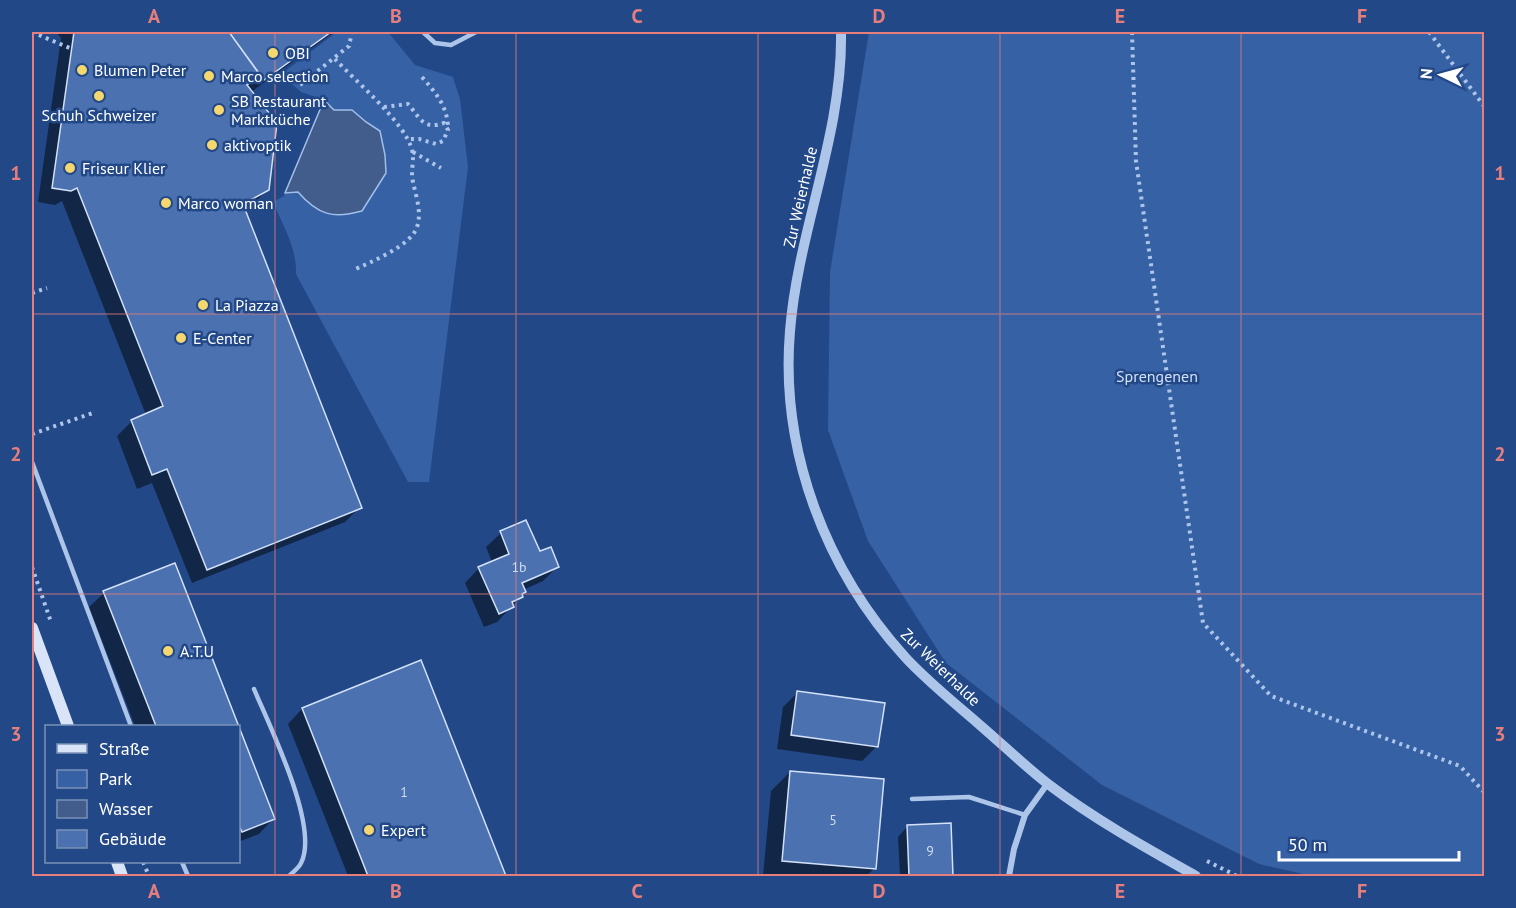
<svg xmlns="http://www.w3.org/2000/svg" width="1516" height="908" viewBox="0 0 1516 908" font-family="'PT Sans',sans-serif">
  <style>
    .green { fill: #3661a5 }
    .water { fill: #425d8c; stroke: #a2bfeb; stroke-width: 1.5 }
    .shadow { fill: #0007 }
    .building { fill: #4b71b0; stroke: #d2e1f7; stroke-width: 1.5 }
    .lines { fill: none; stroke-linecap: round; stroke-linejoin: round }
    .path { stroke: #aec5ea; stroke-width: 4; stroke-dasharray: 3 4.5; stroke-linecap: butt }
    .service { stroke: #aec5ea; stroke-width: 4.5 }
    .minor { stroke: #aec5ea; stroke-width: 6 }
    .tertiary { stroke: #aec5ea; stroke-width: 10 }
    .secondary { stroke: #d9e4f8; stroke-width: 12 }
    .grid { fill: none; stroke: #e67e7e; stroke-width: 1.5; stroke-opacity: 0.55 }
    .poi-dot { fill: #f5d770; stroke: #224888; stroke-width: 2 }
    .labels { text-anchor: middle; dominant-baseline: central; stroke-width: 5; stroke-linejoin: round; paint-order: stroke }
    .number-label { font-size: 14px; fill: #d2dceb }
    .poi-label { font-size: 16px; fill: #fff; stroke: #224888; text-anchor: start }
    .street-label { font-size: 16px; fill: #fff; stroke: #224888 }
    .park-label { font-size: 16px; fill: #d2e1f7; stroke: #224888 }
    .neatline { fill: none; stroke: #e67e7e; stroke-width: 2 }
    .grid-label { font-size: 20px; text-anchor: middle; font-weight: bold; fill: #e67e7e }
  </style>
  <rect width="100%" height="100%" fill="#224888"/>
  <path class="green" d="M337,32H388L415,65L453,77L460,99L468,167L429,482H408L296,274C297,248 283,226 273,202L284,196L285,193L298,192C318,215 333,219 362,211L386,173L380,131L366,122L352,110H334L324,100L301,92L281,74Z
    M869,32H1484V876H1312L1259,864L1102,785L946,663L868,541L828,430L830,272Z"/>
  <path class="water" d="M324,100L334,110H352L366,122L380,131L385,155L386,173L362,211C333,219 318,215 298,192L285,193Z"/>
  <path class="shadow" d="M56,32H334L251,92L267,190L252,205L244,210L360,507L345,522L192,583L152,483L137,489L117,436L132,421L146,415L62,201L55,205L38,202L61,38Z
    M526,522L539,553L557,567L543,581L523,590L521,597L497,622L484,627L465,583L479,568L492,562L486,547L501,533Z
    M174,565L237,726H135L89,607L104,593Z
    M420,662L505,876H348L288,724L302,709Z
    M798,692L877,746L862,761L777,749L783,707Z
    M238,730L273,819L259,834L238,842Z
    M790,772L874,869L866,876H763L771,791Z
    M949,824L952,876H900L898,837L907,827Z"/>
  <path class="building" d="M74,32H229L260,75L247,85L277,123L269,190L243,204L362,508L207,570L167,469L152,475L131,420L163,406L77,188L71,191L52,188Z
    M229,32H331L264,80Z
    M526,520L540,551L551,547L559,567L522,583L526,592L522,594L523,597L512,602L514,607L499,614L478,567L509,554L500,531Z
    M175,563L275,819L242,832L238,824V726H156L103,591Z
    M421,660L506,876H368L302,708Z
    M797,691L885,703L878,747L791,735Z
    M790,771L884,779L876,869L782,861Z
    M951,823L953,876H909L907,825Z"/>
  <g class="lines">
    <path class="path" d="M32,32L72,49
      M1132,32L1136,161L1203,623L1271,696L1460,766L1484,792
      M1429,32L1484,106
      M335,59C355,81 405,122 412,150C415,160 410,171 413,182C416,196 422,213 417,227C411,246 369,263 353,270
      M422,77C436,93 448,107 448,129
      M300,85L349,46L352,32
      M384,107L408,104C421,119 423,130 444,123L448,130L443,141L436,144L419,139H408
      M413,152L441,168
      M32,293L47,288
      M32,434L93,413
      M32,567L51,622
      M1207,861L1237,876
      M143,862L149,876"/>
    <path class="service" d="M423,32L435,43L451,45L476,32
      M32,462L131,726
      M254,689C269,725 320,827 301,863C299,868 293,872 289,876
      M912,799L969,797L1025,815
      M182,862L188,876"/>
    <path class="minor" d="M1009,876L1014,849L1025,815L1048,783"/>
    <path class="tertiary" d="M841,32C843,134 798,230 790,331C780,450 825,569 905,657C928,682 956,704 981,726C1003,745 1025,766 1048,784C1094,819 1146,848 1196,876"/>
    <path class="secondary" d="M32,628L68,726
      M117,862L122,876"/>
  </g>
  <path class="grid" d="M275,32V876M516,32V876M758,32V876M1000,32V876M1241,32V876M32,314H1484M32,594H1484"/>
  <g class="poi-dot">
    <circle cx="273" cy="53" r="6"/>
    <circle cx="82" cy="70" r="6"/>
    <circle cx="209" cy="76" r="6"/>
    <circle cx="99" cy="96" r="6"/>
    <circle cx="219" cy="110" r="6"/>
    <circle cx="212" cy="145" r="6"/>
    <circle cx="70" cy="168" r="6"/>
    <circle cx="166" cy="203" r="6"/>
    <circle cx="203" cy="305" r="6"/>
    <circle cx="181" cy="338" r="6"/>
    <circle cx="168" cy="651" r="6"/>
    <circle cx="369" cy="830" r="6"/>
  </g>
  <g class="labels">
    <g class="number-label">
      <text x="519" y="567">1b</text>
      <text x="404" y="792">1</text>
      <text x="833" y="820">5</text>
      <text x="930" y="851">9</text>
    </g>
    <g class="poi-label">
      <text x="285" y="53">OBI</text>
      <text x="94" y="70">Blumen Peter</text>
      <text x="221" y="76">Marco selection</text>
      <text x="231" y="101">SB Restaurant<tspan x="231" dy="18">Marktküche</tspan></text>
      <text x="99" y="115" text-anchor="middle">Schuh Schweizer</text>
      <text x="224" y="145">aktivoptik</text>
      <text x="82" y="168">Friseur Klier</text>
      <text x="178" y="203">Marco woman</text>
      <text x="215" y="305">La Piazza</text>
      <text x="193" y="338">E-Center</text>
      <text x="180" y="651">A.T.U</text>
      <text x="381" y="830">Expert</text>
    </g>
    <g class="street-label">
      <text transform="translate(800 197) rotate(-77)">Zur Weierhalde</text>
      <text transform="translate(941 667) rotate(44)">Zur Weierhalde</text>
    </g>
    <g class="park-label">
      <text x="1157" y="376">Sprengenen</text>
    </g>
  </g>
  <rect width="1516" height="908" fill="none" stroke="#224888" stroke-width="66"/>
  <rect x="45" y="725" width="195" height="138" fill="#224888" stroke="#7a91b8" stroke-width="1.5"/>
  <rect x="57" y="744" width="30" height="9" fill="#d9e4f8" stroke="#7a91b8" stroke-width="1.5"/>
  <text x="99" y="755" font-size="18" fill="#ffffff">Straße</text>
  <rect x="57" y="770" width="30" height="18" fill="#3661a5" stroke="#7a91b8" stroke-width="1.5"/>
  <text x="99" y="785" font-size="18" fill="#ffffff">Park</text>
  <rect x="57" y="800" width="30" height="18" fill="#425d8c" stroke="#7a91b8" stroke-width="1.5"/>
  <text x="99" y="815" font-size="18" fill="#ffffff">Wasser</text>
  <rect x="57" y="830" width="30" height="18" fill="#4b71b0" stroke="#7a91b8" stroke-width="1.5"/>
  <text x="99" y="845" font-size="18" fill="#ffffff">Gebäude</text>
  <g transform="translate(1441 75) rotate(275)" stroke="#224888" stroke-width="4.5" paint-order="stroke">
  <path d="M0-4.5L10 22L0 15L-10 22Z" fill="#ffffff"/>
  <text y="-9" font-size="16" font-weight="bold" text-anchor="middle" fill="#ffffff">N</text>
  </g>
  <path d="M1279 851v9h180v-9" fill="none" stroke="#ffffff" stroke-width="3"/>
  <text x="1288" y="851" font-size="18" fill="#ffffff" stroke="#224888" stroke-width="4.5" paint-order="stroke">50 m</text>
  <rect x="33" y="33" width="1450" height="842" class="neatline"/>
  <g class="grid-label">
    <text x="154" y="23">A</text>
    <text x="396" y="23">B</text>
    <text x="637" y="23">C</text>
    <text x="879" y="23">D</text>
    <text x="1120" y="23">E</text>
    <text x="1362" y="23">F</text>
    <text x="16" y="180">1</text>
    <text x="1500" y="180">1</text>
    <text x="16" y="461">2</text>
    <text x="1500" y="461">2</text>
    <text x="16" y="741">3</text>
    <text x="1500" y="741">3</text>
    <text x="154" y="898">A</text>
    <text x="396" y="898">B</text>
    <text x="637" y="898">C</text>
    <text x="879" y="898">D</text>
    <text x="1120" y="898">E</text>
    <text x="1362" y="898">F</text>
  </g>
</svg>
